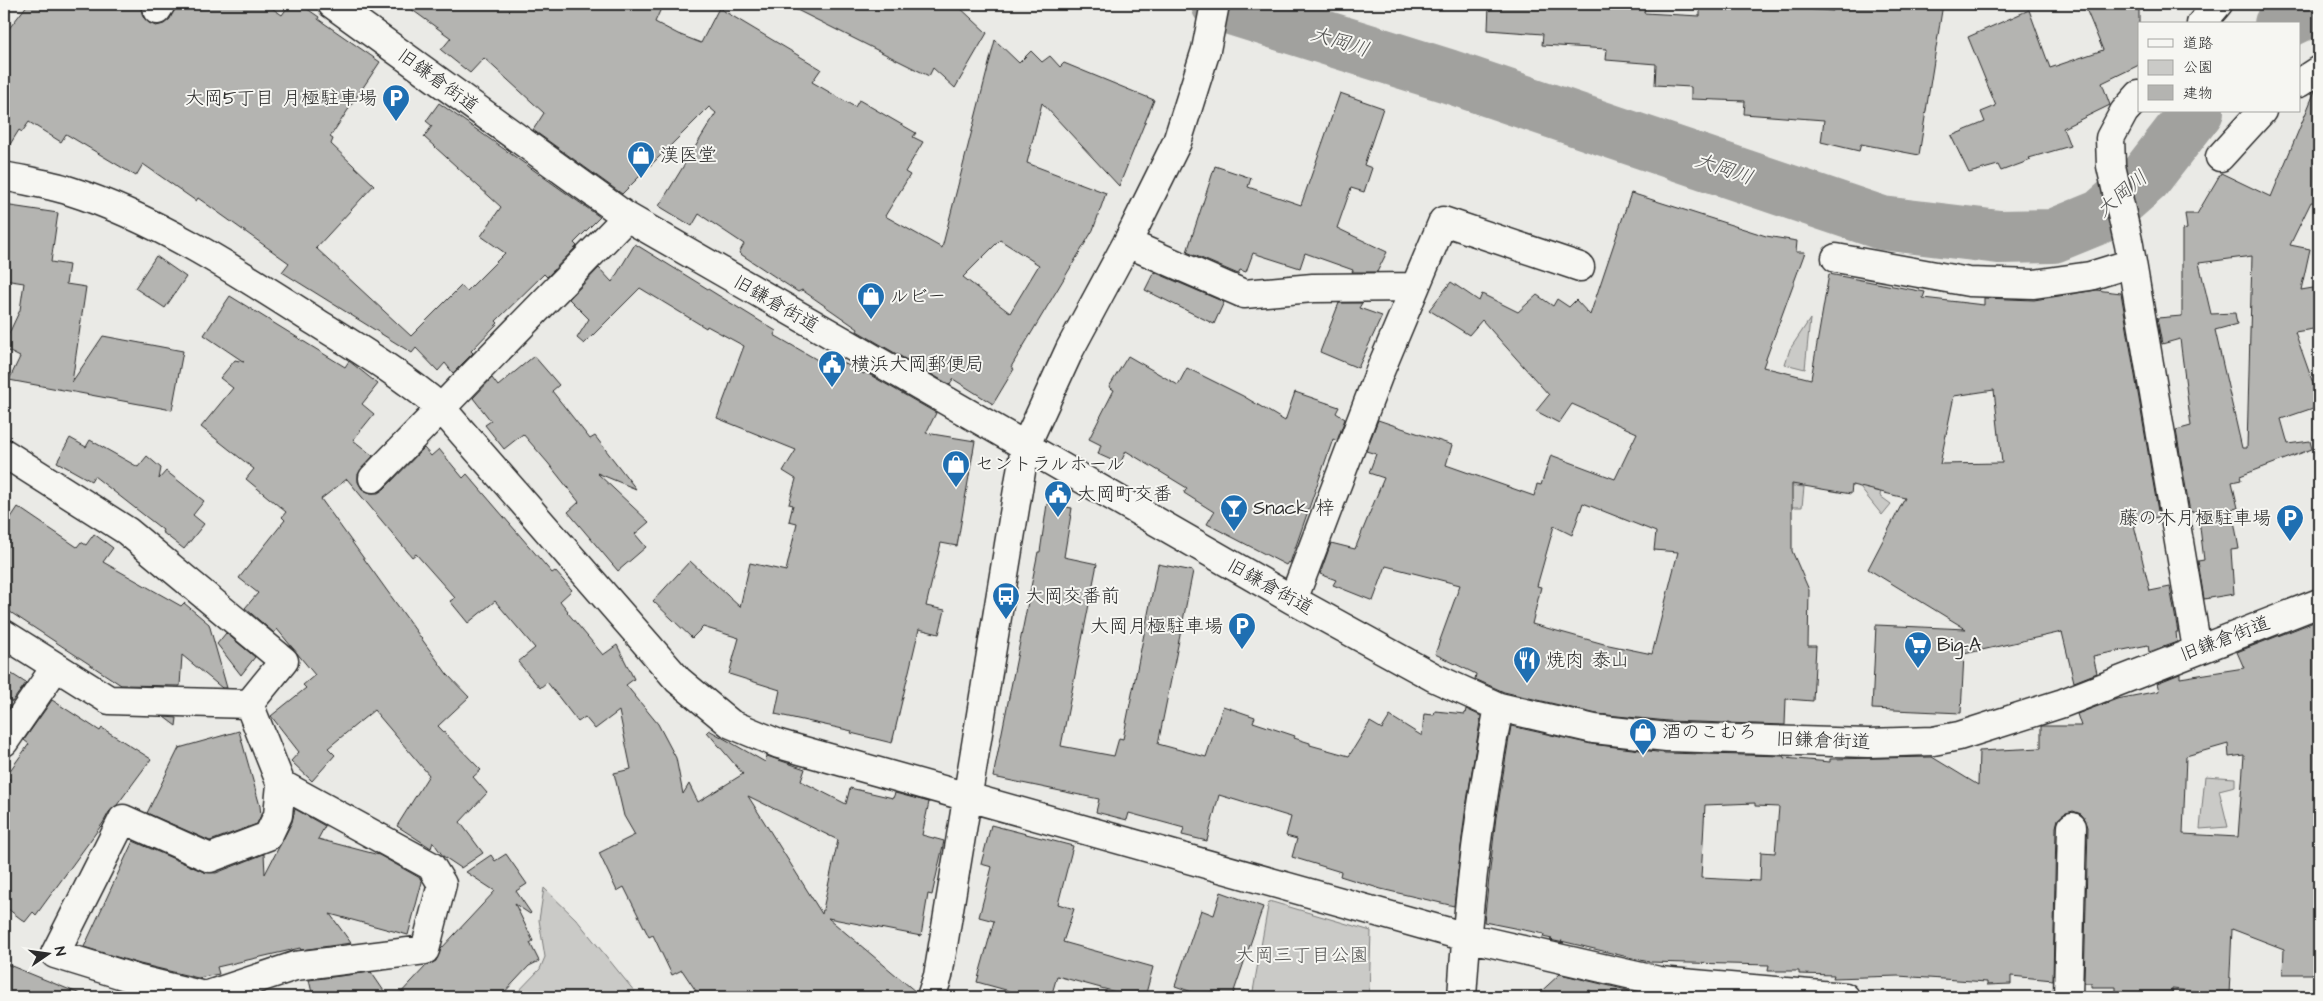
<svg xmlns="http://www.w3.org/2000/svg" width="2323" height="1001" viewBox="0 0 2323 1001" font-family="'Architects Daughter','Klee One',sans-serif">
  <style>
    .green { fill: #cacac7; stroke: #7a7a79 }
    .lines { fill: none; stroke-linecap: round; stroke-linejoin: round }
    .river { stroke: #a1a19e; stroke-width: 54 }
    .building { fill: #b4b4b1; stroke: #2b2b2b; fill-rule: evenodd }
    .minor-casing { stroke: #2b2b2b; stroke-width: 31 }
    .minor { stroke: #f6f6f2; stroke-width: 28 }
    .labels { text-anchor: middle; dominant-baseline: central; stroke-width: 4; stroke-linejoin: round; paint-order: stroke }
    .street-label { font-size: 19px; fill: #2b2b2b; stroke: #f6f6f2 }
    .poi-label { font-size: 19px; fill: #2b2b2b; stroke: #f6f6f2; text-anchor: start }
    .park-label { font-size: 19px; fill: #535352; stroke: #f6f6f2 }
    .water-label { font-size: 20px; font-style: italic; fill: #545453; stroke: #f6f6f2 }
  </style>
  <rect width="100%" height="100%" fill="#eaeae6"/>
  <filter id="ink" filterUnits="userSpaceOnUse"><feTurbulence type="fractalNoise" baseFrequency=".02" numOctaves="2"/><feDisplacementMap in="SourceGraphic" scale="10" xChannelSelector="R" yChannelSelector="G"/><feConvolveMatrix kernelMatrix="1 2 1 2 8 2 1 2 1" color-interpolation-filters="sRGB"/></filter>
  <g filter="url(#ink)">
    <path class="green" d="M1810,319L1805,369L1785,364L1790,349Z
      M1870,448L1886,453L1880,496L1891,504L1882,515L1861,489Z
      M1766,483L1804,487L1802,507H1769Z
      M2205,776L2235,778V786L2219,790L2228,827L2200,829Z
      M544,888L576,919L639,997H513L540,969L545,957L539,920Z
      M1269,901L1371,931L1369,997H1252Z"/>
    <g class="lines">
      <path class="river" d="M1218,4L1448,76L1882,223L1999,237L2053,236L2102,216L2145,178L2197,111
        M2281,24L2319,6"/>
    </g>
    <path class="building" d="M28,4H143L141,9L143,17L149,23L156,26L164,24L170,19L176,4H266L282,15L290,4H300L319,17L318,19L380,62L330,137L333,139L331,144L374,185L316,248L411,336L461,286L467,291L505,253L481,236L501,207L424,137L432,126L426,121L439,103L600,217L574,243L577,246L547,277L544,274L496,321L498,323L471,351L473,353L453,373L445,363L438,371L416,348L412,353L282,272L289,263L198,198L196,201L143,164L136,176L66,134L61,142L29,122L22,132L19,130L4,154V35Z
      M404,4H663L655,22L678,34L701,43L719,8L821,69L812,82L855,107L859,100L916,133L913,137L923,142L905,172L910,175L885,216L942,248L995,40L1019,63L1031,51L1042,62L1050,56L1060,67L1064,63L1154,100L1119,186L1042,103L1027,163L1106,193L1093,230L1011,367L1014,369L993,404L953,379L950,385L857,331L858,329L802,290L798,292L739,253L744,244L699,214L692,226L659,206L716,113L709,107L622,194L533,130L544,113L484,58L470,73L441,50L451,38ZM1000,240L1039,265L1010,313L963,277Z
      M785,4H956L987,33L955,88L933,68L929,76Z
      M1489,4H1645L1644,13L1700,16V4H1730L1833,11L1835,4H1943L1919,155L1861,144L1859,151L1821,142L1824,120L1744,114L1745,101L1691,99V87L1655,85L1656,64L1606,60L1607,49L1542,45L1543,34L1488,30Z
      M2084,4H2139V65L2102,83L2110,105L2063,128L2070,146L2029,158L2031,160L2001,171L1998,165L1969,173L1951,136L1985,122L1981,112L1996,106L1968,37L2029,10L2050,68L2103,50Z
      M2319,88V203L2311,202L2290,245L2310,249L2301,290L2319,287V328L2295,332L2319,400V406L2281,419L2288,444L2310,441L2312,449L2240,476L2241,480L2232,482L2238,508L2232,509L2239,549L2231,550L2234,594L2204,599L2198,561L2204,560L2198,511L2190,512L2176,430L2191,426L2180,339L2162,344L2157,318L2182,316V230L2187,229L2185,214H2197L2221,173L2271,197L2315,91ZM2252,256L2247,448H2242L2215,330L2237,324L2235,313L2211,314L2199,263Z
      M1340,93L1383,108L1364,165L1372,168L1364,192L1351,188L1337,228L1387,252L1377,272H1352L1353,270L1305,253L1300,268L1253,253L1246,272L1240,270L1238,274L1187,252L1215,166L1251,178L1248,187L1301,205Z
      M1631,193L1766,236L1797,241L1796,252H1805L1763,367L1811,379L1829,274L1925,292L1923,298L1984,305V298L2034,300L2096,290L2121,293L2159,517L2133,521L2150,591L2170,587L2178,632H2176L2177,642L2149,652L2148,645L2093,656L2097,673L2074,682L2062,632L1964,654L1961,713L1872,709L1876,625L1966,629L1868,569L1905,498L1852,485L1851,494L1792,484V551L1809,590L1808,646H1816L1813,701L1786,699L1785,725L1668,721L1597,714L1504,692L1475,679L1476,674L1435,654L1460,585L1386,566L1373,601L1333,585L1336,580L1320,574L1331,543L1355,549L1384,478L1369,473L1376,454L1366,451L1378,420L1452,445L1446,465L1534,496L1537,484L1541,485L1551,455L1615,479L1637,433L1572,404L1559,423L1536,411L1549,395L1482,320L1469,335L1429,310L1451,282L1479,301L1482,294L1518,312L1537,295L1553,306L1557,299L1569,307L1576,300L1590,315ZM1994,390L2002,463L1940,464L1954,396ZM1583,503L1656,532L1654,550L1678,552L1652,654L1604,644L1532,624L1541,587L1537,586L1554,526L1572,535Z
      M4,205L58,213L51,262L69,265L66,284L86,287L72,382L103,336L183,351L172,410L9,380L20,357L4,349V344L20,310L24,283L4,280Z
      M635,244L776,331L774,335L835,370L840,361L864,374L865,372L936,413L926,433L975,441L957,546L941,543L926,606L945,610L939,634L919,629L892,743L851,733L852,731L775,714L780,690L729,674L739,638L703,627L692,638L653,601L690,561L740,607L750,563L786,571L797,523L789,521L793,505L789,504L796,479L783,471L796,450L717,418L744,346L707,326L706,328L640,288L584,344L577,338L589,319L569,299L599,268L612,282Z
      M156,256L186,277L165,308L135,288Z
      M1154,272L1224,302L1214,324L1145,290Z
      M230,296L345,367L349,361L378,384L362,404L374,414L353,440L373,456L358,474V482L362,489L370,493H378L384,489L424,448L431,456L439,449L463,478L467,474L552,573L555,571L572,590L560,601L568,611L567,612L603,655L617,645L634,679L626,685L658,724L676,758L683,794L689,784L698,802L743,774L707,732L709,730L765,762L767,756L805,769L801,781L846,804L850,788L893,798L895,793L929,802L922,835L944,841L932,895L928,894L921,936L828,918L916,992V997H700L682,970L672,975L653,935L649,937L624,887L617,891L599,853L635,835L624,816L614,773L631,769L619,711L595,729L585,717L578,722L547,682L540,688L518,662L535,648L495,601L468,623L450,601L455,598L416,554L412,557L347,479L321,499L447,674L469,697L438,726L481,770L473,777L487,793L460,822L483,853L461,868L443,856L433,842L431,848L397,826L429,775L374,710L328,748L335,755L312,781L291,761L299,752L271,716L306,688L303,685L315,675L277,629L274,633L245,608L258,593L239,578L285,520L282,517L286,512L246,479L254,469L201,427L233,388L220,378L235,360L244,362L204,335ZM748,796L838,840L822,914Z
      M1339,303H1362L1359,308L1382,316L1358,368L1320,352Z
      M534,356L559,385L552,391L590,439L595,436L636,489L597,473L649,522L635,534L646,547L618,571L568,512L579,502L548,463L523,434L504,449L485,425L491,421L473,398L492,378L498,386Z
      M1128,356L1178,385L1187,368L1243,396L1285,421L1295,392L1339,407L1336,413L1345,419L1337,441L1333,439L1290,563L1288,562L1286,565L1207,524L1214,512L1184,493L1187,488L1126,451L1120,464L1098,454L1101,445L1089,439L1114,390L1109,387Z
      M70,438L86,447L90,440L138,467L147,456L161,468L159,479L166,471L204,501L193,515L204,524L184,549L162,532L163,530L94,476L91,481L57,462Z
      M1047,504L1072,508L1064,557L1097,564L1061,746L1114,756L1119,738L1123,739L1158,564L1193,571L1158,744L1206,757L1223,706L1255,717L1253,722L1295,736L1294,738L1310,743V745L1349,756L1370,722L1382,729L1390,716L1422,736L1424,714L1434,715L1435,711L1465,714L1466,709L1481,716L1465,813L1454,906L1381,889L1340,876L1341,872L1292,857L1297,839L1286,836L1291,817L1219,795L1207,841L1182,835L1184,828L1129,813L1127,820L1096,812L1099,799L993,777L1038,552H1040Z
      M18,507L77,547L81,542L86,545L94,534L113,548L103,562L181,606L184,603L209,624L227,688H222L182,655L180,686L121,685L4,608V528Z
      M2319,620V974H2283L2284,949L2232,929L2229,995L2172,989V996L2116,997V987H2091V983H2084L2088,827L2085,819L2081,814L2073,811L2064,814L2058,819L2056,827L2053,980L2011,976V984L1987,985V982L1898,976L1833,978L1834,975L1799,974V971H1768L1769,965L1649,962L1561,941L1564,943L1550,940L1552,939L1543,937L1544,934L1484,922L1496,817L1511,726L1591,744L1665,753L1784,756V758L1830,762V759L1932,757L1978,785L1979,751L2041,748V726H2081L2077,714L2117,699L2159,691L2157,683L2180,674V678L2244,668L2237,652ZM2228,744L2229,757L2244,755L2238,837L2183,834L2186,756ZM1755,803V806L1779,807L1775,853L1761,852L1760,881L1701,878L1705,805Z
      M226,633L255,657L241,675L217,644Z
      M4,669L26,683L12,702L4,697Z
      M52,700L100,731L102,728L151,759L117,805L109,812L103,823L36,915L33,912L25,922L4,906V788L10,779L6,776L29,744L24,740Z
      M164,717L177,718L176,726Z
      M239,731L260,806L261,815L257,824L210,841L147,813L179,748Z
      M295,809L325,826L318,839L379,855L420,878L422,882L408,935L330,914L351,943L301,950L300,948L217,967L219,974L198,978L140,964L84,947L133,841L204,872L216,873L264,854L265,874L292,822Z
      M991,825L1073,846L1058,904L1074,909L1063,942L1153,967L1145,997H1134L1057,976L1051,997H1031L977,982L994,921L979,917L992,867L981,864Z
      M506,854L527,884L516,891L531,913L530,914L515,904L533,941L530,943L539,961L529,966L500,997H397L426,966L436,961L441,949L495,891L466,872L491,855L495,861Z
      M1221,892L1263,907L1232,997H1206L1175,986L1201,910L1214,915Z
      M4,963L85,996V997H4Z
      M371,972L388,997H313L309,980Z
      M1560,974L1627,990L1637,997H1599L1589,990L1581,997H1535Z"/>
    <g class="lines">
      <g class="minor-casing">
        <path id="minor" d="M332,4L627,217L1293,600L1435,678L1499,707L1594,729L1667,737L1868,743L1933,741L1959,736L2063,703L2319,603
          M157,10L161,4
          M2201,24L2218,4
          M2299,83L2319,70
          M2139,95L2124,112L2110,138L2111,166L2129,245L2197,649
          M2220,157L2262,111
          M4,176C26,181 49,184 70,191C156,218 241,274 316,322C359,349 402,375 441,408L678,680L731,724L779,744L1466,937L1659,981L1845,997
          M1127,243L1244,294L1313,288L1414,287
          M1836,258L1969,282L2034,284L2090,276L2132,263
          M4,453L127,531L284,661L249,704L109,700L4,634
          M373,478L627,217
          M1293,600L1380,371L1443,221L1580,267
          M249,704L281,784L278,815L268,836L210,858L123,819L55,954L136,979L205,996L295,966L425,950L442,884L431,866L281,784
          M4,742L55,668
          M931,997L938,976L1025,447L1070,349L1127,243L1177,142L1206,50L1215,4
          M1462,997C1468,900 1480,802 1499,707
          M2068,997L2072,827"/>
      </g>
      <use href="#minor" class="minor"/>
    </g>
  </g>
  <defs>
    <g id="parking-pin" transform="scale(1.4375)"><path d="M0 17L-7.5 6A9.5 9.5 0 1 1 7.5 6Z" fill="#1f6fb2" stroke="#f6f6f2"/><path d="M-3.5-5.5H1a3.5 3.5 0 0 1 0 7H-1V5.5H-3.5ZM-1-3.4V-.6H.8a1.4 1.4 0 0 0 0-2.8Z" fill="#fff"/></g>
    <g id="shop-pin" transform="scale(1.4375)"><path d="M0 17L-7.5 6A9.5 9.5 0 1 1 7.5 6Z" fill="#1f6fb2" stroke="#f6f6f2"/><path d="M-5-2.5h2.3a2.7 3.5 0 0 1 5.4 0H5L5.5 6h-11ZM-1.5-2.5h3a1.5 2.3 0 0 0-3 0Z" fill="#fff"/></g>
    <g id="civic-pin" transform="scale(1.4375)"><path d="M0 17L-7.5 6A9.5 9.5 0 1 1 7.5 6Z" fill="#1f6fb2" stroke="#f6f6f2"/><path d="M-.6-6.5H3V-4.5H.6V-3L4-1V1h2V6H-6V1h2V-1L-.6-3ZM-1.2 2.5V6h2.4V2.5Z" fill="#fff"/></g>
    <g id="bar-pin" transform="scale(1.4375)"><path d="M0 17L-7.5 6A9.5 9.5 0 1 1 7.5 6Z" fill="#1f6fb2" stroke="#f6f6f2"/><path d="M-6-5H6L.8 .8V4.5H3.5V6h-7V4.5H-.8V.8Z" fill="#fff"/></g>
    <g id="bus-pin" transform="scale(1.4375)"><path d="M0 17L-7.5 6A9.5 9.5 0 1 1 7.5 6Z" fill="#1f6fb2" stroke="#f6f6f2"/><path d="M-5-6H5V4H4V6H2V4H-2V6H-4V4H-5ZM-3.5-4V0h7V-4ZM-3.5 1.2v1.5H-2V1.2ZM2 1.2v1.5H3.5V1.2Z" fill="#fff"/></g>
    <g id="supermarket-pin" transform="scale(1.4375)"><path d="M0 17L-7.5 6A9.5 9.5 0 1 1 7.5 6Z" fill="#1f6fb2" stroke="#f6f6f2"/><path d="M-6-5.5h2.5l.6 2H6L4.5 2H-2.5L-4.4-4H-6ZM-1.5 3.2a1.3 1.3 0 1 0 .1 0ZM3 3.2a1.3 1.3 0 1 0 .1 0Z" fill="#fff"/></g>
    <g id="restaurant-pin" transform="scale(1.4375)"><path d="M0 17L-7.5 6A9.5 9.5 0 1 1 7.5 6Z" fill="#1f6fb2" stroke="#f6f6f2"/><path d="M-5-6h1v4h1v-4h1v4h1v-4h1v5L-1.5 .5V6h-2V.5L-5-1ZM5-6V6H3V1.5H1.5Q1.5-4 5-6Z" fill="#fff"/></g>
  </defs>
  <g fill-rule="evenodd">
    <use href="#parking-pin" x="396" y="98"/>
    <use href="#shop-pin" x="641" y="155"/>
    <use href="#shop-pin" x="871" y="296"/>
    <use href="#civic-pin" x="832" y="364"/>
    <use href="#shop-pin" x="956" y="464"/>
    <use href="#civic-pin" x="1058" y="494"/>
    <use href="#bar-pin" x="1234" y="508"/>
    <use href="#parking-pin" x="2290" y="518"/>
    <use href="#bus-pin" x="1006" y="596"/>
    <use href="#parking-pin" x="1242" y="626"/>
    <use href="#supermarket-pin" x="1918" y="645"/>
    <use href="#restaurant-pin" x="1527" y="660"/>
    <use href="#shop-pin" x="1643" y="732"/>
  </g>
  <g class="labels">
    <g class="street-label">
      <text transform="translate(438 81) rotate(36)">旧鎌倉街道</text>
      <text transform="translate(776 304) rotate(30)">旧鎌倉街道</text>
      <text transform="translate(1270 587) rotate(29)">旧鎌倉街道</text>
      <text transform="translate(2225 639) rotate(-21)">旧鎌倉街道</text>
      <text transform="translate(1823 741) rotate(2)">旧鎌倉街道</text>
    </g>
    <g class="poi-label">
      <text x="377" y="98" text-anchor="end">大岡5丁目 月極駐車場</text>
      <text x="660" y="155">漢医堂</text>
      <text x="890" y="296">ルビー</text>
      <text x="851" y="364">横浜大岡郵便局</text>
      <text x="975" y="464">セントラルホール</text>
      <text x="1077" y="494">大岡町交番</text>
      <text x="1253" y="508">Snack 梓</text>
      <text x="2271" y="518" text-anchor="end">藤の木月極駐車場</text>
      <text x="1025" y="596">大岡交番前</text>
      <text x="1223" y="626" text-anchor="end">大岡月極駐車場</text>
      <text x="1937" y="645">Big-A</text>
      <text x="1546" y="660">焼肉 泰山</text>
      <text x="1662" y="732">酒のこむろ</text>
    </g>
    <g class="park-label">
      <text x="1302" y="955">大岡三丁目公園</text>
    </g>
    <g class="water-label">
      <text transform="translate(1340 42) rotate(17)">大岡川</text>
      <text transform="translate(1724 169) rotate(19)">大岡川</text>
      <text transform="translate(2122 194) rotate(-40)">大岡川</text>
    </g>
  </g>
  <rect width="2323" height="1001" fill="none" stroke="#f6f6f2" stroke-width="20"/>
  <rect x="10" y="10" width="2303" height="981" fill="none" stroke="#2b2b2b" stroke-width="2" filter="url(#ink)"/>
  <rect x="2138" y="22" width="162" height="90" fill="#f6f6f2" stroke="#a5a5a2"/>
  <rect x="2148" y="39" width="25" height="8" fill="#f6f6f2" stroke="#a5a5a2"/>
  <text x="2183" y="48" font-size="15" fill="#2b2b2b">道路</text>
  <rect x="2148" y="60" width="25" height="15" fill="#cacac7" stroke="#a5a5a2"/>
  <text x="2183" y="72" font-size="15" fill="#2b2b2b">公園</text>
  <rect x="2148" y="85" width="25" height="15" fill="#b4b4b1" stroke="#a5a5a2"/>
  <text x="2183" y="98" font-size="15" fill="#2b2b2b">建物</text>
  <g transform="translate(48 954) rotate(77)" stroke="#f6f6f2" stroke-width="4" paint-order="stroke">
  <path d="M0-4L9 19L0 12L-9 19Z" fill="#2b2b2b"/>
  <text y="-8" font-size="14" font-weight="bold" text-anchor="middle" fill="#2b2b2b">N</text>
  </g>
</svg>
